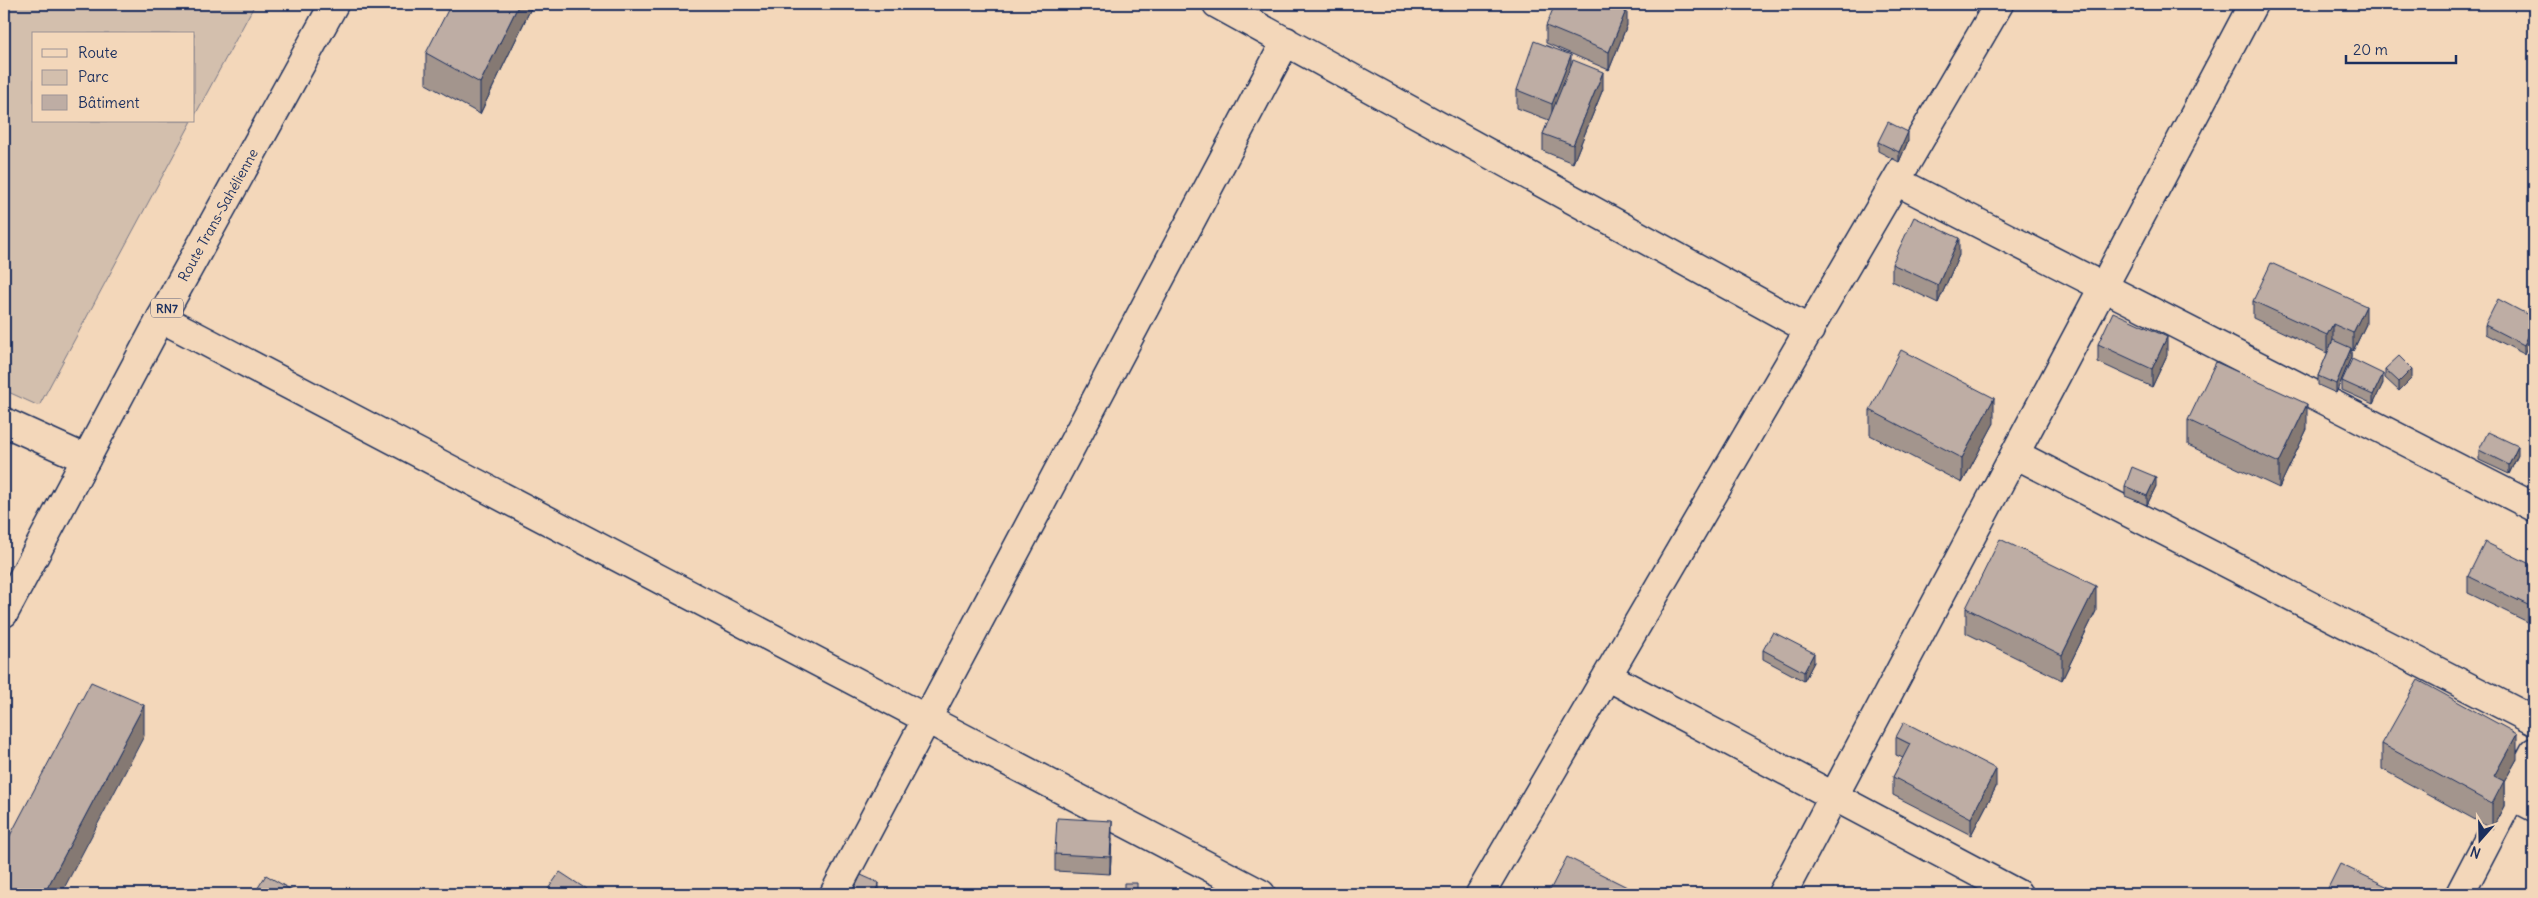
<svg xmlns="http://www.w3.org/2000/svg" width="2538" height="898" viewBox="0 0 2538 898" font-family="Delius,sans-serif">
  <style>
    .green { fill: #d3bfad; stroke: #777786 }
    .lines { fill: none; stroke-linecap: round; stroke-linejoin: round }
    .street-casing { stroke: #1b2f5e; stroke-width: 31 }
    .highway-casing { stroke: #1b2f5e; stroke-width: 31 }
    .street { stroke: #f3d7ba; stroke-width: 28 }
    .highway { stroke: #f3d7ba; stroke-width: 28 }
    .wall { fill: #a3958d; stroke: #1b2f5e }
    .shaded-wall { fill: #857973; stroke: #1b2f5e }
    .building { fill: #beada4; stroke: #1b2f5e }
    .labels { text-anchor: middle; dominant-baseline: central; stroke-width: 4.5; stroke-linejoin: round; paint-order: stroke }
    .shield { fill: #f3d7ba; stroke: #5c617a; stroke-width: 1 }
    .shield-label { font-size: 12px; font-weight: bold; fill: #1b2f5e }
    .street-label { font-size: 14px; fill: #1b2f5e; stroke: #f3d7ba }
  </style>
  <rect width="100%" height="100%" fill="#f3d7ba"/>
  <filter id="ink" filterUnits="userSpaceOnUse"><feTurbulence type="fractalNoise" baseFrequency=".02" numOctaves="2"/><feDisplacementMap in="SourceGraphic" scale="10" xChannelSelector="R" yChannelSelector="G"/><feConvolveMatrix kernelMatrix="1 2 1 2 8 2 1 2 1" color-interpolation-filters="sRGB"/></filter>
  <g filter="url(#ink)">
    <path class="green" d="M4,4H255L194,117V34H34V121H192L39,406L4,390Z"/>
    <g class="lines">
      <g class="street-casing">
        <path id="street" d="M1217,4L1810,330
          M1896,181L2534,507
          M161,318L1261,894
          M4,422L86,459
          M2015,454L2534,721
          M1607,676L2018,894
          M2511,795L2534,807
          M834,894L1286,41
          M1480,894L1999,4
          M1782,894L2253,4
          M2460,894L2534,752"/>
      </g>
      <g class="highway-casing">
        <path id="highway" d="M4,613L161,318L334,4"/>
      </g>
      <use href="#street" class="street"/>
      <use href="#highway" class="highway"/>
    </g>
    <path class="wall" d="M533,4L480,114L426,84V53Z
      M1627,25L1609,70L1546,43V26Z
      M1571,66L1603,89L1573,163L1543,151V134L1549,120L1517,108V90Z
      M1908,141L1899,162L1878,151V142Z
      M1959,255L1938,303L1892,281V264Z
      M2253,301L2366,324L2353,351L2351,350V357L2336,393L2318,385V376L2331,345L2327,353L2253,318Z
      M2534,318L2524,354L2485,334V325Z
      M2098,344L2167,355L2152,387L2098,362Z
      M2385,369L2412,378L2399,391L2385,378Z
      M2342,381L2383,383L2373,404L2342,390Z
      M1870,410L1994,423L1962,483L1870,435Z
      M2188,420L2307,429L2279,488L2188,445Z
      M2479,450L2518,455L2509,474L2479,460Z
      M2125,486H2156L2147,505L2125,496Z
      M2534,566V625L2468,593V576Z
      M1966,608L2096,611L2062,680L1966,633Z
      M1763,650L1814,662L1804,681L1763,659Z
      M1896,737L1996,787L1971,835L1893,795V777L1903,758L1896,755Z
      M2382,744L2517,759L2504,782V806L2492,829L2382,769Z
      M1112,839L1110,874L1055,871V854Z
      M548,889L586,894H548Z"/>
    <path class="shaded-wall" d="M519,4H533L480,114V83Z
      M1627,8V25L1609,70V52Z
      M1571,55V73L1552,122V104Z
      M1603,72V89L1573,163V145Z
      M1908,132V141L1899,162V152Z
      M1959,238V255L1938,303V285Z
      M2366,306V324L2353,351V333Z
      M2333,324V342L2327,353V335Z
      M2534,324V333L2524,354V345Z
      M2167,337V355L2152,387V369Z
      M2351,348V357L2336,393V384Z
      M2412,369V378L2399,391V382Z
      M2383,374V383L2373,404V395Z
      M1994,398V423L1962,483V458Z
      M2307,404V429L2279,488V463Z
      M2518,446V455L2509,474V465Z
      M2156,477V486L2147,505V496Z
      M2096,586V611L2062,680V655Z
      M1814,653V662L1804,681V672Z
      M144,705V736L61,894H44Z
      M2517,734V759L2504,782V806L2492,829V804L2494,776Z
      M1996,769V787L1971,835V818Z
      M1112,821V839L1110,874V857Z
      M879,883V893L878,894H874Z"/>
    <path class="building" d="M451,4H519L480,83L426,53Z
      M1555,4H1618L1627,8L1609,52L1546,26Z
      M1534,41L1571,55L1552,104L1517,90Z
      M1573,60L1603,72L1573,145L1543,134Z
      M1888,122L1908,132L1899,152L1878,142Z
      M1914,217L1959,238L1938,285L1892,264Z
      M2271,263L2366,306L2353,333L2333,324L2327,335L2253,301Z
      M2498,299L2534,318V324L2524,345L2485,325Z
      M2113,312L2167,337L2152,369L2098,344Z
      M2333,340L2351,348L2336,384L2318,376Z
      M1901,350L1994,398L1962,458L1870,410Z
      M2399,356L2412,369L2399,382L2385,369Z
      M2352,359L2383,374L2373,395L2342,381Z
      M2216,362L2307,404L2279,463L2188,420Z
      M2488,432L2518,446L2509,465L2479,450Z
      M2132,467L2156,477L2147,496L2125,486Z
      M2000,539L2096,586L2062,655L1966,608Z
      M2485,542L2534,566V608L2468,576Z
      M1773,632L1814,653L1804,672L1763,650Z
      M2418,680L2517,734L2494,776L2504,781L2492,804L2382,744Z
      M91,682L144,705L44,894H4V847Z
      M1904,722L1996,769L1971,818L1893,777L1910,744L1896,737Z
      M1057,818L1112,821L1110,857L1055,854Z
      M1567,857L1631,889L1629,894H1548Z
      M2340,864L2403,894H2325Z
      M560,872L586,889L582,894H555L548,889Z
      M266,875L298,894H254Z
      M861,875L879,883L874,894H852Z
      M1124,883H1137V894H1124Z"/>
  </g>
  <g class="labels">
    <rect class="shield" x="151" y="298.5" width="32" height="19" rx="4"/>
    <g class="shield-label">
      <text x="167" y="308">RN7</text>
    </g>
    <g class="street-label">
      <text transform="translate(218 215) rotate(-61)">Route Trans-Sahélienne</text>
    </g>
  </g>
  <rect width="2538" height="898" fill="none" stroke="#f3d7ba" stroke-width="20"/>
  <rect x="10" y="10" width="2518" height="878" fill="none" stroke="#1b2f5e" stroke-width="2" filter="url(#ink)"/>
  <rect x="32" y="32" width="162" height="90" fill="#f3d7ba" stroke="#9d9495"/>
  <rect x="42" y="49" width="25" height="8" fill="#f3d7ba" stroke="#9d9495"/>
  <text x="78" y="58" font-size="15" fill="#1b2f5e">Route</text>
  <rect x="42" y="70" width="25" height="15" fill="#d3bfad" stroke="#9d9495"/>
  <text x="78" y="82" font-size="15" fill="#1b2f5e">Parc</text>
  <rect x="42" y="95" width="25" height="15" fill="#beada4" stroke="#9d9495"/>
  <text x="78" y="108" font-size="15" fill="#1b2f5e">Bâtiment</text>
  <g transform="translate(2480 840) rotate(200)" stroke="#f3d7ba" stroke-width="4" paint-order="stroke">
  <path d="M0-4L9 19L0 12L-9 19Z" fill="#1b2f5e"/>
  <text y="-8" font-size="14" font-weight="bold" text-anchor="middle" fill="#1b2f5e">N</text>
  </g>
  <path d="M2346 55v8h110v-8" fill="none" stroke="#1b2f5e" stroke-width="2.5"/>
  <text x="2353" y="55" font-size="15" fill="#1b2f5e" stroke="#f3d7ba" stroke-width="4" paint-order="stroke">20 m</text>
</svg>
